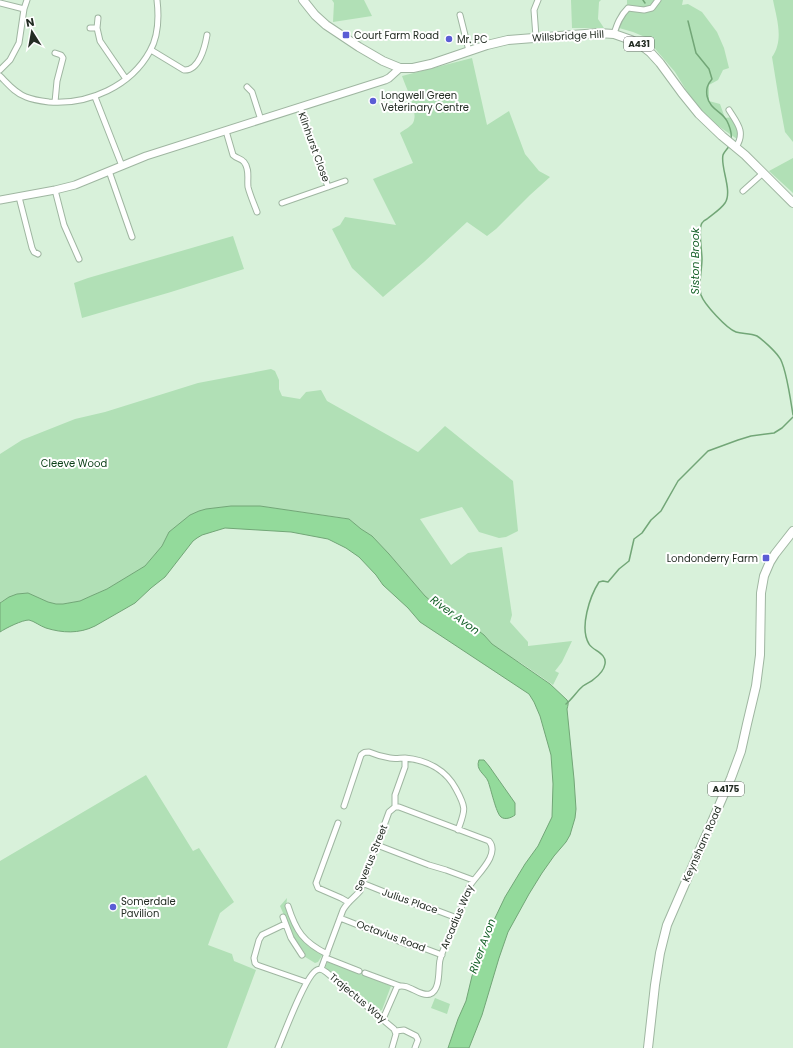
<svg xmlns="http://www.w3.org/2000/svg" width="793" height="1048" viewBox="0 0 793 1048" font-family="Poppins,sans-serif">
  <style>
    .green { fill: #b1e0b6 }
    .water { fill: #93da9b; stroke: #72a677 }
    .lines { fill: none; stroke-linecap: round; stroke-linejoin: round }
    .stream { stroke: #72a677; stroke-width: 1.5 }
    .street-casing { stroke: #9fb6a1; stroke-width: 7 }
    .secondary-casing { stroke: #9fb6a1; stroke-width: 9 }
    .primary-casing { stroke: #9fb6a1; stroke-width: 10 }
    .street { stroke: #fff; stroke-width: 5 }
    .secondary { stroke: #fff; stroke-width: 7 }
    .primary { stroke: #fff; stroke-width: 8 }
    .poi-dot { fill: #5b5dd5; stroke: #fff; stroke-width: 1.5 }
    .labels { text-anchor: middle; dominant-baseline: central; stroke-width: 4; stroke-linejoin: round; paint-order: stroke }
    .shield { fill: #fff; stroke: #666c66; stroke-width: 1 }
    .shield-label { font-size: 9px; font-weight: bold; fill: #242d24 }
    .poi-label { font-size: 10px; fill: #242d24; stroke: #fff; text-anchor: start }
    .street-label { font-size: 10px; fill: #242d24; stroke: #fff }
    .park-label { font-size: 10px; fill: #0c4019; stroke: #fff }
    .water-label { font-size: 11px; font-style: italic; fill: #135f26; stroke: #fff }
  </style>
  <rect width="100%" height="100%" fill="#d8f1da"/>
  <path class="green" d="M332,0H364L372,16L333,22L334,3Z
    M571,0H601L599,2L598,19L604,28H572Z
    M627,0H683L682,5L688,4L702,12L717,32L724,48L729,68L723,70L718,80L709,85V101L720,104L725,118L733,117L740,136L737,139L717,125L696,106L675,72L645,37L633,32L619,28L618,30L614,29L615,26L627,4Z
    M773,0H793V142L785,132L779,100L772,57C784,40 777,20 773,0Z
    M472,58L487,125L509,111L525,154L539,171L550,177L530,195L496,229L487,236L467,222L424,262L383,297L352,268L332,229L340,225L345,217L396,225L373,179L413,163L400,133C404,130 410,127 413,123C419,112 406,88 402,76Z
    M793,158V193L769,171Z
    M233,236L244,269L171,292L82,318L74,283L88,278Z
    M271,369L275,371L279,380V389L282,396L300,399L306,392L321,390L327,401L418,452L445,426L513,481L518,531L506,537L499,538L479,532L462,507L420,519L451,565L468,553L502,547L512,615L510,622L528,642V646L572,641L562,662L555,671L559,673L553,685L521,663L507,655L492,644L484,635L459,622L439,608L425,596L389,554L372,536L361,529L349,519L344,518L260,506H231L206,509L199,511L190,515L183,521L169,532L162,546L145,566L107,589L80,601L63,604H56L48,602L28,593L17,594L2,601L0,603V454L22,440L75,419L105,412L198,383Z
    M146,775L193,851L199,848L234,902L220,913L208,945L232,954L234,961L256,970L227,1048H0V861Z
    M287,898L286,909L294,926L304,941L309,947L323,954L318,962L315,963L302,955L305,953L294,938L280,906Z
    M328,961L391,986L382,1010L379,1011L368,1004L364,997L357,994L352,989V991L325,968Z
    M435,998L450,1004L447,1014L431,1008Z"/>
  <path class="water" d="M231,506H260L349,519L361,529L372,536L389,554L425,596L439,608L459,622L480,632L484,635L492,644L550,684L567,700C569,703 568,705 567,709L574,779L576,809L575,818L570,835L566,842L554,856L542,873L529,894L508,932L499,958L482,1015L469,1048H448L458,1019L466,1001L472,976L484,941L505,897L525,864L538,846L552,817L553,784L551,755L540,716L534,702L529,694L420,622L408,608L383,585L376,575L359,557L346,548L328,539L291,532L225,528L202,535L197,538L193,541L165,577L151,588L135,603L95,626C79,634 62,633 46,628C40,626 34,621 29,620C22,620 6,628 0,632V603L9,597L17,594L28,593L48,602L56,604H63L80,601L91,596L107,589L145,566L162,546L169,532L190,515L199,511L206,509Z
    M479,760H484L489,766L515,803V815C511,818 505,820 501,817C496,813 491,789 488,781C485,774 475,770 479,760Z"/>
  <g class="lines">
    <path class="stream" d="M643,0L645,3
      M688,21L696,53L709,69L712,79C707,85 706,89 707,96C710,110 722,111 727,121C730,127 732,133 731,139
      M730,145C728,148 724,152 723,155C720,167 733,191 725,203C721,209 713,214 707,219C705,220 703,221 702,223C698,228 702,251 702,259C702,270 698,284 701,295C704,304 727,329 736,332C742,334 750,333 757,336C762,339 775,351 779,357C786,365 791,403 793,415
      M566,704C573,698 577,691 583,686C587,683 591,682 594,679C598,676 604,670 605,664C607,653 593,651 589,644C579,628 590,596 599,582L603,581L608,582L619,569L629,561L634,539L642,533L651,520L661,511L678,481L708,451L738,440L751,436L774,433L782,428L793,417"/>
    <g class="street-casing">
      <path id="street" d="M0,3L24,9
        M460,15L469,51
        M98,18L97,28L100,41L126,79
        M90,28H97
        M614,34C617,24 620,16 628,8L644,10L652,8L658,0
        M536,37L534,10L538,0
        M151,50L184,70C199,71 205,47 207,35
        M55,53L61,55L63,58L57,81L55,102
        M0,70L10,60L19,43L24,9L27,0
        M0,76C8,84 15,93 26,97C33,100 41,101 49,102C89,105 131,86 150,51C159,35 159,17 157,0
        M247,87L252,92L261,120
        M95,97L122,166
        M300,107L328,187
        M729,110C737,123 746,132 736,147
        M226,131L233,155C237,159 241,158 244,162C250,169 247,179 248,187C250,195 254,204 257,212
        M109,171L132,237
        M55,190L64,225L79,259
        M743,191L763,173
        M19,197L32,248L34,252L38,254
        M282,203L345,181
        M344,806L361,755C364,752 365,752 369,752C376,755 383,757 390,758C395,759 400,758 405,758C427,760 446,770 456,789C467,809 465,810 458,830
        M338,823L316,883L318,888L341,898L348,902
        M377,845L429,865L446,870L473,880
        M362,883L417,905L425,906L457,918
        M288,906C296,931 303,942 327,954
        M283,917L291,938L302,955
        M340,918L406,944L418,946L442,955
        M285,924L262,935L259,940L254,958L255,963L257,965L306,982
        M326,958L359,971
        M321,969L343,910C348,901 354,898 360,891L389,812L395,807V795L405,767V758
        M365,973L400,986
        M383,1019L397,987C408,982 419,997 430,994C441,990 438,968 440,960C442,951 447,942 451,934C457,918 463,903 469,887C475,876 501,855 489,841L399,807H395
        M396,1031L404,1030L416,1036L418,1040L415,1048
        M278,1048C284,1034 306,974 317,970C321,968 323,970 326,972L394,1029L396,1034L392,1048"/>
    </g>
    <g class="secondary-casing">
      <path id="secondary" d="M0,200L55,190L75,185L146,156L385,80L389,78L400,68"/>
    </g>
    <g class="primary-casing">
      <path id="primary" d="M303,0L315,15L326,25L359,47L383,61L400,68H413L431,64L487,45L508,40L598,33L614,34L631,40L641,45L650,52L660,63L682,93L699,114L722,136L745,155L793,203
        M648,1048L655,985L660,953L667,925L731,778L741,751L747,724L756,686L760,655L761,593L764,576L770,562L775,554L793,531"/>
    </g>
    <use href="#street" class="street"/>
    <use href="#secondary" class="secondary"/>
    <use href="#primary" class="primary"/>
  </g>
  <g class="poi-dot">
    <rect x="342" y="31" width="8" height="8" rx="2"/>
    <circle cx="449" cy="39" r="4"/>
    <circle cx="373" cy="101" r="4"/>
    <rect x="762" y="554" width="8" height="8" rx="2"/>
    <circle cx="113" cy="907" r="4"/>
  </g>
  <g class="labels">
    <g class="shield">
      <rect x="624" y="37" width="30" height="14" rx="3"/>
      <rect x="708" y="782" width="36" height="14" rx="3"/>
    </g>
    <g class="shield-label">
      <text x="639" y="44">A431</text>
      <text x="726" y="789">A4175</text>
    </g>
    <g class="poi-label">
      <text x="354" y="35">Court Farm Road</text>
      <text x="457" y="39">Mr. PC</text>
      <text x="381" y="95">Longwell Green<tspan x="381" dy="12">Veterinary Centre</tspan></text>
      <text x="758" y="558" text-anchor="end">Londonderry Farm</text>
      <text x="121" y="901">Somerdale<tspan x="121" dy="12">Pavilion</tspan></text>
    </g>
    <g class="street-label">
      <text transform="translate(568 36) rotate(-3)">Willsbridge Hill</text>
      <text transform="translate(314 147) rotate(70)">Kilnhurst Close</text>
      <text transform="translate(702 844) rotate(-66)">Keynsham Road</text>
      <text transform="translate(371 858) rotate(-68)">Severus Street</text>
      <text transform="translate(410 901) rotate(19)">Julius Place</text>
      <text transform="translate(457 917) rotate(-67)">Arcadius Way</text>
      <text transform="translate(391 936) rotate(20)">Octavius Road</text>
      <text transform="translate(358 998) rotate(40)">Trajectus Way</text>
    </g>
    <g class="park-label">
      <text x="74" y="463">Cleeve Wood</text>
    </g>
    <g class="water-label">
      <text transform="translate(695 261) rotate(-90)">Siston Brook</text>
      <text transform="translate(455 615) rotate(36)">River Avon</text>
      <text transform="translate(482 946) rotate(-70)">River Avon</text>
    </g>
  </g>
  <g transform="translate(32 32) rotate(349)" stroke="#ffffff" stroke-width="3" paint-order="stroke">
  <path d="M0-3L7 15L0 10L-7 15Z" fill="#242d24"/>
  <text y="-6" font-size="11" font-weight="bold" text-anchor="middle" fill="#242d24">N</text>
  </g>
</svg>
